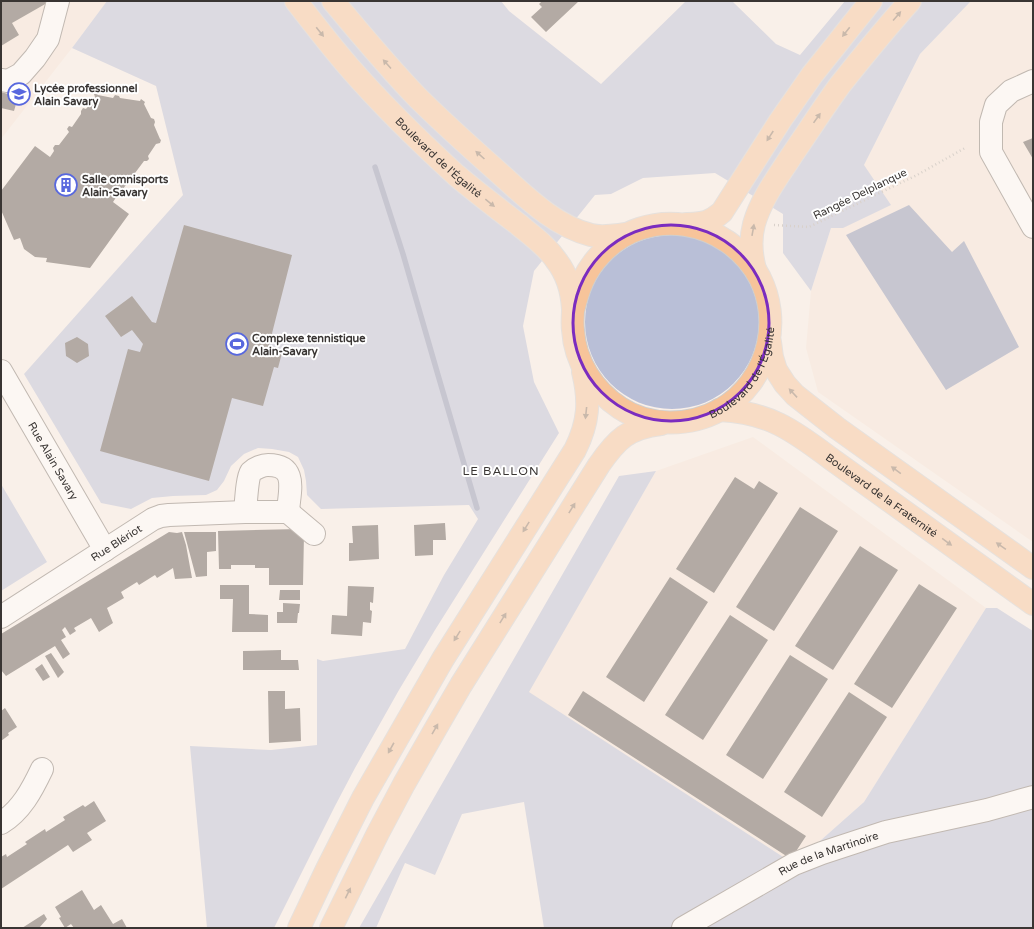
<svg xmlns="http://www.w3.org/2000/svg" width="1034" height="929" viewBox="0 0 1034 929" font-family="'Varela Round',sans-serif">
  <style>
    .built { fill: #f5e5d9 }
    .green { fill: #b9bfd7 }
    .water { fill: #8b93b2 }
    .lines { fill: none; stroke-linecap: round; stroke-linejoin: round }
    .stream { stroke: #8b93b2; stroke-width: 5.5 }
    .building { fill: #5e5650 }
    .minor-casing { stroke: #7d756e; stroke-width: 24 }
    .major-casing { stroke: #cfcfce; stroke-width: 24 }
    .path { stroke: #b2aba5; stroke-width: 2.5; stroke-dasharray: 1 3; stroke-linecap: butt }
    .minor { stroke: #fff; stroke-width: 22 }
    .major { stroke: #f7c49a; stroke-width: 22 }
    .oneway { fill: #8e7561 }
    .marked { fill: none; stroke: #7b2cbf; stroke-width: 3; stroke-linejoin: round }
    .labels { text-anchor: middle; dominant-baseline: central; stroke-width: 4; stroke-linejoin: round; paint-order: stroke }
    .poi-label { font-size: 11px; font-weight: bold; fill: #393533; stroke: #fff; text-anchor: start }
    .street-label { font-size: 11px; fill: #393533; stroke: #fff }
    .neighbourhood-label { font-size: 12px; letter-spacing: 1px; fill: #393533; stroke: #fff }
  </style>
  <rect width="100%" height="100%" fill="#f9f0e9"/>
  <path class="built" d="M1,1H107L72,48L1,139Z
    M971,1H1033V542L818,392L806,348L811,291L831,228H843L864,165L920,54Z
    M753,437L986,608L864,802L794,864L528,692L656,471Z"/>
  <path class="green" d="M107,1H501L509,11L601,84L686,1H732L776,44L800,55L845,1H971L920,54L864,165L891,205L843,228H831L811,291L783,253V214L715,173L643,178L611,194L595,195L534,271L523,326L534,382L559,433L435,630L399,690L355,768L335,806L274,928H207L190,746L271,750L317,745V659L323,661L405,649L444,575L478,519L469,505L321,509L307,495L306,481L304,470L298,457L289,452L272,449L258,448L244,454L231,466L224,481L217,490L206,495L173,496L152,498L131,509L101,503L24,374L183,195L156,86L72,48Z
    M585 322a87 87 0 1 1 174 0a87 87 0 1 1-174 0Z
    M656,471L529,692L794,864L864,802L986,608H997L1033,631V928H544L524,802L462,814L435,875L405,863L376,928H359L619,476Z
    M1,484L47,562L1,591Z"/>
  <path class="water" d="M909,205L952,252L964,241L1019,347L946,390L846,235Z"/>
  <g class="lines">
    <path class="stream" d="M375,167L403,254L438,375L477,508"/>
  </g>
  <path class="building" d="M1,1H46L47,3L12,23L19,35L1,46Z
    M542,1H579L546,32L531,17L542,7L539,4Z
    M1,92L18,97L14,111L1,108Z
    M94,94H97L98,95L113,98L115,95L119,96L120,98L140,101L141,99L145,102L144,104L151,118L154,119L155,122L154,125L160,139L161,140L160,143L156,144L148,156L149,159L147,161H144L135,173L136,176L133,180L130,179L121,192L122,194L120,196H117L113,202L129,214L90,268L46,262L47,258L35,257L24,249L20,238L14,240L1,210V191L35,146L50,157L54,151L53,148L55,145H59L69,132L67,129L69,126L72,127L81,114V111L83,108L86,109L95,97Z
    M1033,138V159L1023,142Z
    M184,225L292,255L268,349L282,353L278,368L274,367L263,406L232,398L209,481L100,451L128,349L140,352L143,344L132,330L121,337L105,316L132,296L152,322L156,323Z
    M77,337L88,344L89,356L77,363L66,356L65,343Z
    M735,477L754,489L759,481L778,493L714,593L676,569Z
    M800,507L838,531L774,631L736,607Z
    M445,523L446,540H433V555L415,556L414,525Z
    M378,525L379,559L349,561V543H353L352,526Z
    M299,529L304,534L303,585H269V568H255V565H231V569H219L218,531Z
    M169,532L177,533L182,532L186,545L192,578L175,579L173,568L157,578L155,575L139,585L137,582L121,592L124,598L107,608L113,623L99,632L91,618L74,628L76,631L70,635L65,627L62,630L66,637L61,640L70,654L63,659L55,646L6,676L1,670V634Z
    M184,532H216V551L207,552V576L196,577Z
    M860,546L898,570L833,670L795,646Z
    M670,577L708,602L644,702L606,677Z
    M919,584L957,608L892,708L854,684Z
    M220,585H249V614L268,615V632H232L233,599H220Z
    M348,586L374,587L373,603L370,602V610L372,611L371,623L363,622L362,636L331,634L332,615L347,616Z
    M280,590H300V600H279Z
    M283,603L300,604L299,613H298L297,623H277V612H283Z
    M730,615L768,640L703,740L665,715Z
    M281,650V660H298L299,670H243V651Z
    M51,653L64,672L58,678L45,656Z
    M790,655L828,679L763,779L726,755Z
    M42,664L50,677L43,681L35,669Z
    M268,691H285V709L300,708L301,741L269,743Z
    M583,691L806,836L791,859L568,715Z
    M849,692L887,717L822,817L784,792Z
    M5,708L17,727L8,733L9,735L1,741V711Z
    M94,801L106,821L87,833L92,840L73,852L68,845L1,889V857L6,854L7,857L27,844L25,842L45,829L46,832L65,820L63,817L83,805L85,807Z
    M82,890L94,910L101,905L113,924L122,919L127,928H74L71,924L65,928L59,918L61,917L55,907Z
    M44,914L47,919L39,928H22Z"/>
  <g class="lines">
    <g class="minor-casing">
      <g id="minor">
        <path d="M1,80L8,81L21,74L35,58L48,39L58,1"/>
        <path d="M1033,81L1011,91L996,105L991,122V152L1033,227"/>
        <path id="s1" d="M1,371L105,550"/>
        <path d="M245,512C246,503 247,478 251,472C255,468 263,465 268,465C299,465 289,492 288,512"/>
        <path id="s2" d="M1,617L153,519L161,516L169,515L245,512H288L314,534"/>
        <path d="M1,823C21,811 32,790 42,769"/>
        <path id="s3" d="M683,928L794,864L822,853L886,832L987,810L1033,797"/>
      </g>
    </g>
    <g class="major-casing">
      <g id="major">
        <path id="s4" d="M296,1C313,23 330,45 349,67C382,105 419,141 456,175C476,192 497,208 518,224C531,235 546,245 556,260C567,274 572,291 573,309C573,316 572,323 573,330C575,362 593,390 620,408C649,427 689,427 720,410C745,396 762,372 768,344C773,322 770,298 760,278C728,218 646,204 600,255C584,272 578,290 573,311"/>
        <path d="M333,1C360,33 387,66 417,97C442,122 470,147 497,171C525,196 554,226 591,235C603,238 616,235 627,234"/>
        <path d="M687,224C704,223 709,223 722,212L780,121L812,75L871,1"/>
        <path d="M755,269C751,254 750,239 754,224C761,199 778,177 792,155C808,132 823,108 840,85C863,56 886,28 910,1"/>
        <path d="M770,342L772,357L776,370L785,384L795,395L837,428L1033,568"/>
        <path id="s5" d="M719,410C768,412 793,430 830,458L1033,604"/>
        <path d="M299,928L327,869L363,798L443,659L575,450C589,422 590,401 583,372"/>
        <path d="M331,928L378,833L404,784L436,728L461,685L599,465C617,439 628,428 661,424"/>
      </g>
    </g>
    <path class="path" d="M774,225L809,227L917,175L965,148"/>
    <use href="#minor" class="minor"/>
    <use href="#major" class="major"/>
  </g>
  <defs><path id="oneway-solid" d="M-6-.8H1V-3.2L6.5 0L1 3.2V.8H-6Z"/></defs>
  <g class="oneway">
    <use href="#oneway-solid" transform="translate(897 16) rotate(-49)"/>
    <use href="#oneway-solid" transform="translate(320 32) rotate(51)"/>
    <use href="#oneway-solid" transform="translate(846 32) rotate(128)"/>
    <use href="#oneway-solid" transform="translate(387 64) rotate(-132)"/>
    <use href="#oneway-solid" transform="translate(817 118) rotate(-55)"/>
    <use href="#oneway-solid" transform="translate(770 136) rotate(123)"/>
    <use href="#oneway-solid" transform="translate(480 155) rotate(-138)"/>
    <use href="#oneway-solid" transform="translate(490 203) rotate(39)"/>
    <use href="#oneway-solid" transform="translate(753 230) rotate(-80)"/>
    <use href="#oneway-solid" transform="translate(793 393) rotate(-133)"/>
    <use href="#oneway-solid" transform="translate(586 413) rotate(96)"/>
    <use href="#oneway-solid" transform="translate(896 470) rotate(-144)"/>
    <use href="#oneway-solid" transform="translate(572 508) rotate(-58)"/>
    <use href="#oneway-solid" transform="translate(526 527) rotate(122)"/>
    <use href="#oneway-solid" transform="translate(947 542) rotate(36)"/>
    <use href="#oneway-solid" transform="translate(1001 546) rotate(-145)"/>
    <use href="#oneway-solid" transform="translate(503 618) rotate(-58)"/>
    <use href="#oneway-solid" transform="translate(457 636) rotate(122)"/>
    <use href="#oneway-solid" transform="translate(435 729) rotate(-60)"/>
    <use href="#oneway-solid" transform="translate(391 748) rotate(119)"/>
    <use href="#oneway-solid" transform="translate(348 893) rotate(-64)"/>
  </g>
  <path d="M0 0H1034V929H0ZM573 323a98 98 0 1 1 196 0a98 98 0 1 1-196 0Z" fill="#f9f0e9" fill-opacity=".55" fill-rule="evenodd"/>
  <path class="marked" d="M573 323a98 98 0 1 1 196 0a98 98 0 1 1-196 0Z"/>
  <defs>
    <g id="school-ring" transform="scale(1.15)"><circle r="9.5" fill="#fff" stroke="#5868de" stroke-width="1.5"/><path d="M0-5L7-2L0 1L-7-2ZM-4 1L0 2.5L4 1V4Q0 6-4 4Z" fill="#5868de"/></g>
    <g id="building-ring" transform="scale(1.15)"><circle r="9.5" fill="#fff" stroke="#5868de" stroke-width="1.5"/><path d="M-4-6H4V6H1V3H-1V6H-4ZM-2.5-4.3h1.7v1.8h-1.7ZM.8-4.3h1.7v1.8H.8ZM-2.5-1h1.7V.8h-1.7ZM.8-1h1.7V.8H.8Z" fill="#5868de"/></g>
    <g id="stadium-ring" transform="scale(1.15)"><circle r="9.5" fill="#fff" stroke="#5868de" stroke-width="1.5"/><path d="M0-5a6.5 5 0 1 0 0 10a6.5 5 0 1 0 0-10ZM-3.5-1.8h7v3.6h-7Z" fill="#5868de"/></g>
  </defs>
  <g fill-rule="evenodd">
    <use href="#school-ring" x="19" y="94"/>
    <use href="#building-ring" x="66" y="185"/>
    <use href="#stadium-ring" x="237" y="344"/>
  </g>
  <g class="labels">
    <g class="poi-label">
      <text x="34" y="88">Lycée professionnel<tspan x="34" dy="13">Alain Savary</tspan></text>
      <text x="82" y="179">Salle omnisports<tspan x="82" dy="13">Alain-Savary</tspan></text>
      <text x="252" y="338">Complexe tennistique<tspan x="252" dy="13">Alain-Savary</tspan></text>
    </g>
    <g class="street-label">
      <text stroke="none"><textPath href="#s4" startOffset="212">Boulevard de l'Égalité</textPath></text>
      <text transform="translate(860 194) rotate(-26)">Rangée Delplanque</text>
      <text stroke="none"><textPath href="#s4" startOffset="686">Boulevard de l'Égalité</textPath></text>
      <text stroke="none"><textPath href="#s1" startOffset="104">Rue Alain Savary</textPath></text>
      <text stroke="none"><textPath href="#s5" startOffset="187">Boulevard de la Fraternité</textPath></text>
      <text stroke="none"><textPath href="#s2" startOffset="137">Rue Blériot</textPath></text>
      <text stroke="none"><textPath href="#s3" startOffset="164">Rue de la Martinoire</textPath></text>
    </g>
    <g class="neighbourhood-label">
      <text x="501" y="471">LE BALLON</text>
    </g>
  </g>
  <rect width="1034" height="929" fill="none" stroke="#393533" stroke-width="4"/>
</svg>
